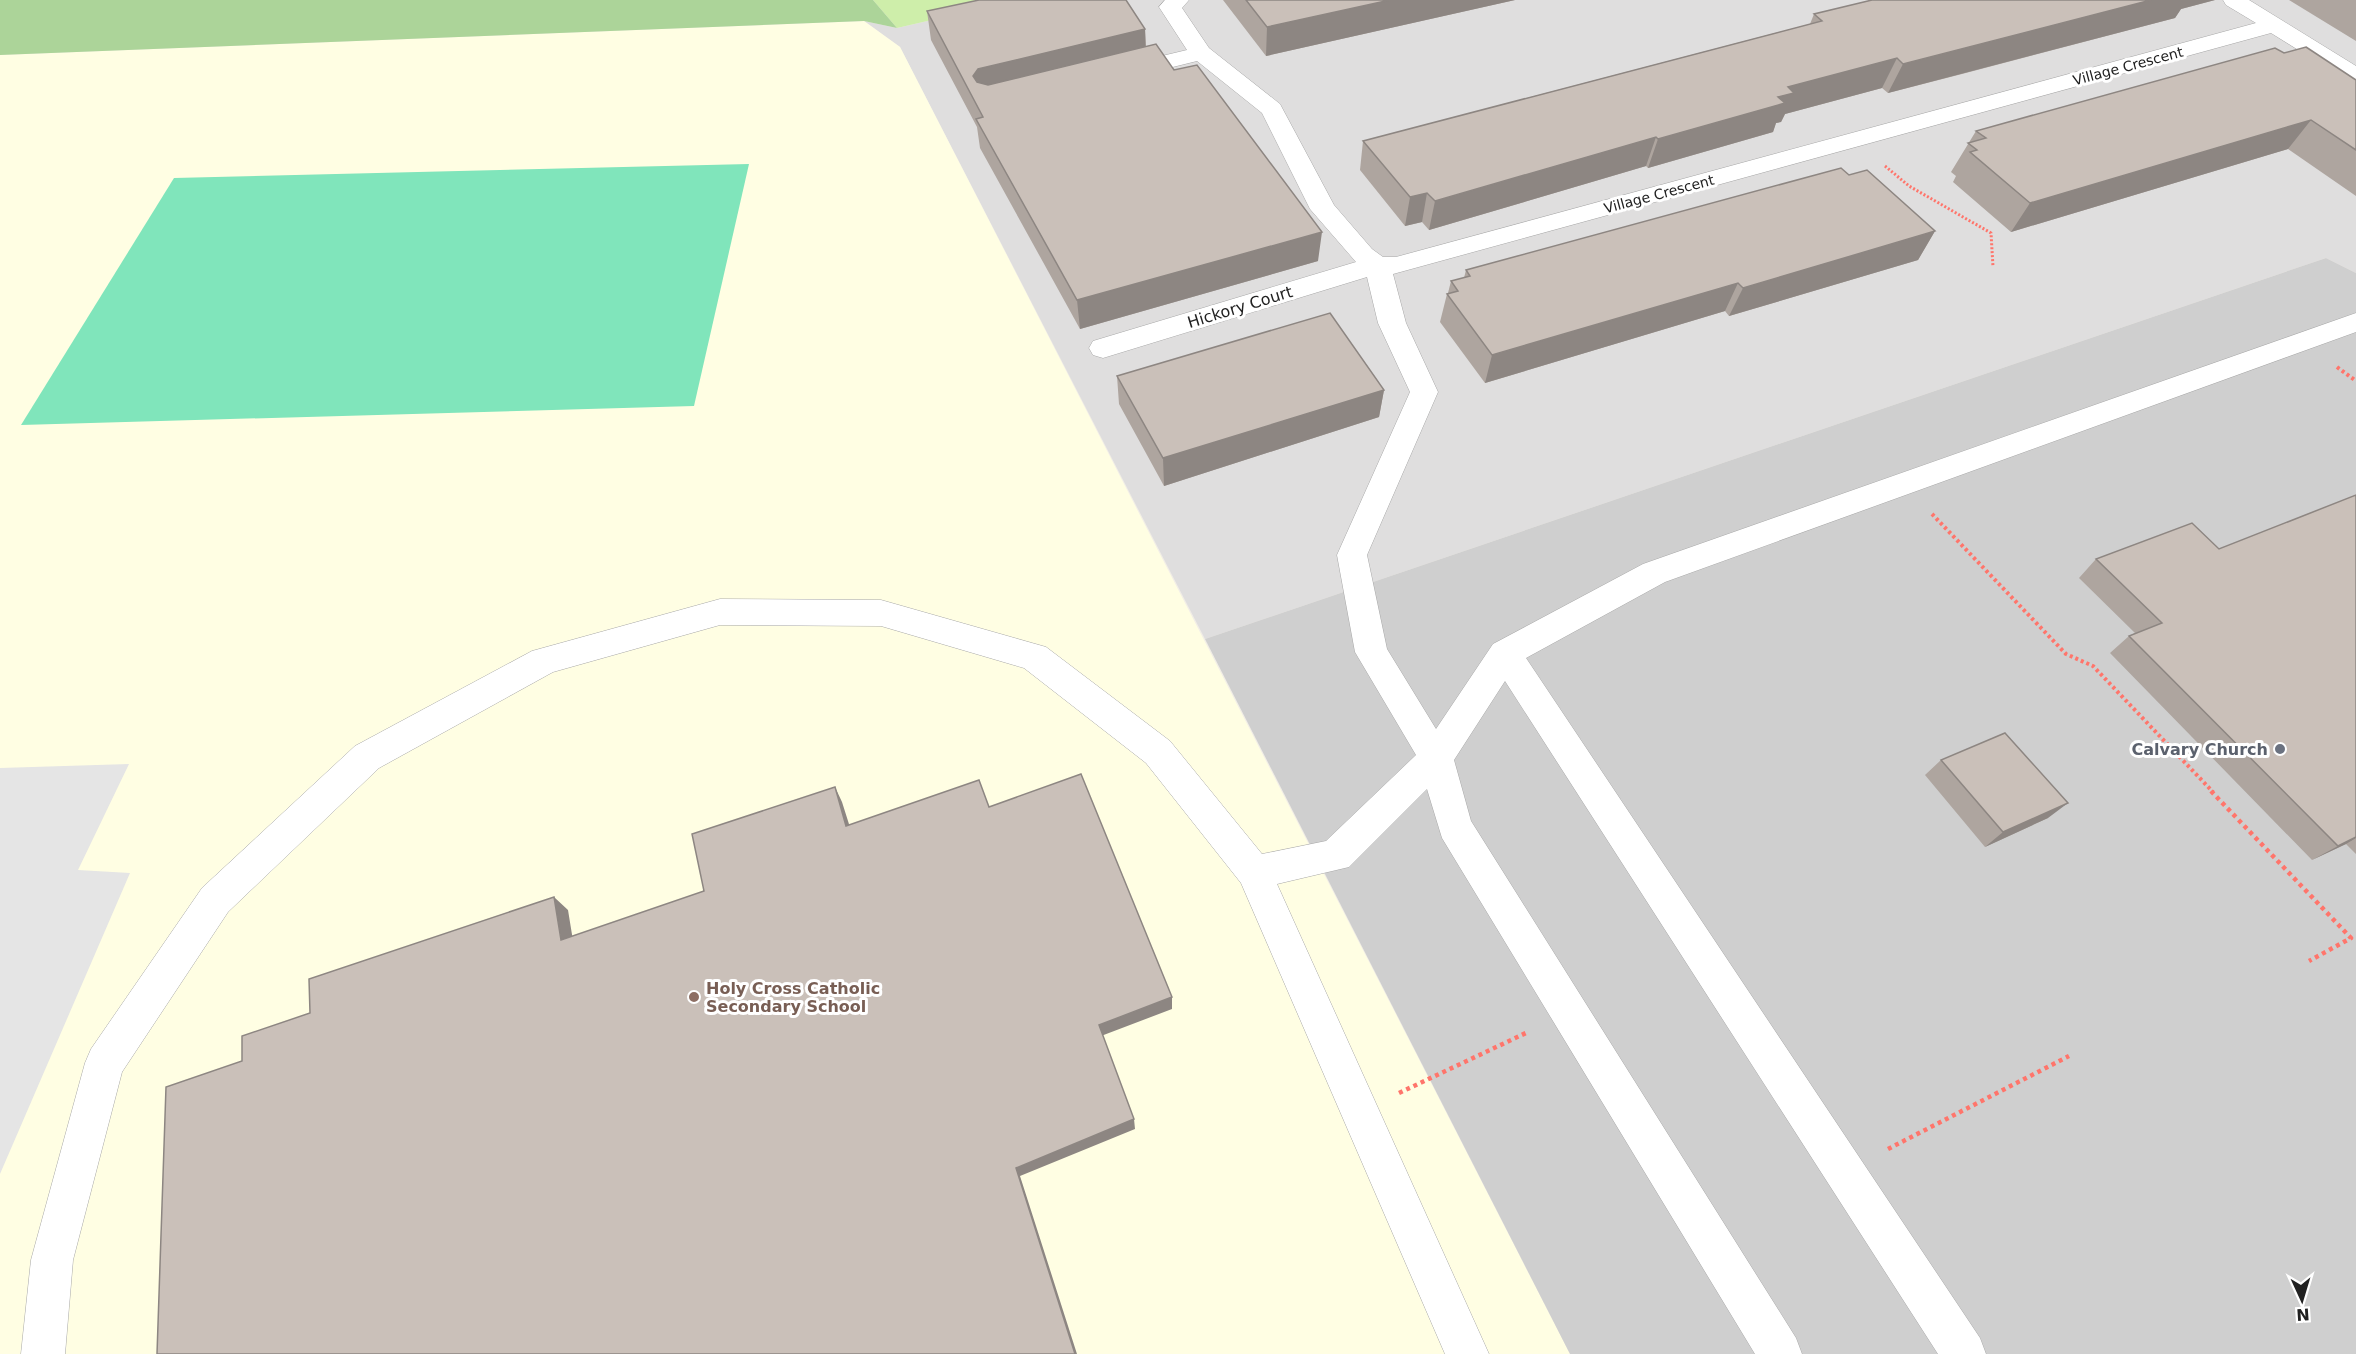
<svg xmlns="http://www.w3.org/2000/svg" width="2356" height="1354" viewBox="0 0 2356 1354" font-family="'DejaVu Sans',sans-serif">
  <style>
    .residential { fill: #dfdede }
    .education { fill: #fffee3 }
    .religious { fill: #cfcfcf }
    .grass { fill: #ceeeaa }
    .forest { fill: #acd499 }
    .pitch { fill: #80e5bb }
    .parking { fill: #e5e5e5 }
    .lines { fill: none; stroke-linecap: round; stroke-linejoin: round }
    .minor-casing { stroke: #a8a8a8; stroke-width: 1 }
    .path-far2 { stroke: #ff756b; stroke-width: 3; stroke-dasharray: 2 2; stroke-linecap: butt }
    .path-far1 { stroke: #ff756b; stroke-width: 4; stroke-dasharray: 3 3; stroke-linecap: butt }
    .path { stroke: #ff756b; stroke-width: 4.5; stroke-dasharray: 4 4; stroke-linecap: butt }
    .minor { fill: #fff; fill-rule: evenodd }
    .wall { fill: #aea59f }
    .shaded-wall { fill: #8d8682 }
    .building { fill: #cac0b9; stroke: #8d8682; stroke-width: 1.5 }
    .worship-dot { fill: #6b7280; stroke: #fff; stroke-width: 2 }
    .education-dot { fill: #8d6e63; stroke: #fff; stroke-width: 2 }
    .labels { text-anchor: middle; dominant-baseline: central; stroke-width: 6; stroke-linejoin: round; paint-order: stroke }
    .far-street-label { font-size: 14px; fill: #212121; stroke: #fff }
    .street-label { font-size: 16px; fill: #212121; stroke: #fff }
    .worship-label { font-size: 16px; font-weight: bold; fill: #5b616d; stroke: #fff; text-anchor: end }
    .education-label { font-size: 16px; font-weight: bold; fill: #785e54; stroke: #fff; text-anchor: start }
  </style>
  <rect width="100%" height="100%" fill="#f2eee7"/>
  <path class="residential" d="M1018,0H2356V273L2326,258L1205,639L900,47L864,21L897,28Z"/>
  <path class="education" d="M864,21L900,47L1570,1354H0V55Z"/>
  <path class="religious" d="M2326,258L2356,273V1354H1570L1205,639Z"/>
  <path class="grass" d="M873,0H1018L897,28Z"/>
  <path class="forest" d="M0,0H873L897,28L864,21L0,55Z"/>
  <path class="pitch" d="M749,164L694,406L21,425L174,178Z"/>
  <path class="parking" d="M129,764L78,870L130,873L0,1174V768Z"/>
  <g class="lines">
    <g class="minor-casing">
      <path id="minor" d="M1165,0H1189L1182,8L1209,48L1280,104L1334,205L1372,249L1383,257H1396L2256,23L2226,5L2223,0H2249L2356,66V83L2348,81L2271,33L1393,274L1406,323L1438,392L1367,555L1387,649L1436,729L1493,644L1643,564L2356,313V332L1665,582L1526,658L1980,1338L1986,1354H1938L1505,681L1454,760L1471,821L1796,1338L1802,1354H1755L1442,838L1427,789L1349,867L1277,884L1489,1354H1445L1241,883L1146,763L1024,668L881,626L720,625L553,672L379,768L228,912L122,1072L73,1260L65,1354H21L31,1260L85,1063L91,1049L202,888L355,746L532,651L720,599L881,600L1046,647L1170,741L1262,854L1326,841L1416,755L1355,652L1337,555L1410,392L1378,323L1367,277L1103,358L1093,355L1089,348L1093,341L1356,262L1310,209L1262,113L1197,61L1124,79L1116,77L1113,72L1116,67L1187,50L1159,7Z"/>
    </g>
    <path class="path-far2" d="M1885,166L1909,186L1991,233L1993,267"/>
    <path class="path-far1" d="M2337,367L2356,381
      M1932,514L2066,654L2093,666L2213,792"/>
    <path class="path" d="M2211,791L2351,938L2309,961
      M1399,1093L1528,1032
      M1888,1149L2069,1056"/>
    <use href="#minor" class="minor"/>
  </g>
  <path class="wall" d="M1223,0H1515L1266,56Z
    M1872,0H2215L2181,9L2175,18L1962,74L1888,93L1882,88L1785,114L1781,122L1776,123L1773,132L1648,168L1646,166L1429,230L1422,222L1405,226L1360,170L1363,141L1810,24L1814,14Z
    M2289,0H2356V41Z
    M927,11L1145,29L1146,47L1174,70L1318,261L1080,329L980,148L977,127L931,40Z
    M2284,53L2356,80V196L2288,149L2011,232L1953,182L1956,176L1951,172L1976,131Z
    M1849,175L1935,231L1918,260L1729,316L1725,311L1485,383L1440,322L1447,294L1448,293L1451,281L1464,278L1466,270Z
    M1117,376L1384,390L1379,417L1164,486L1119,404Z
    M2356,495V854L2346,844L2312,860L2110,653L2129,636L2135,633L2079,578L2096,559L2219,549Z
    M1941,760L2048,818L1985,847L1925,775Z"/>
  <path class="shaded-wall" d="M1390,0H1515L1266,56L1267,27Z
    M2151,0H2215L2181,9L2175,18L1888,93L1903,64Z
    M1145,29L1146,58L982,98L973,76L978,69Z
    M1897,58L1882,88L1785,114L1781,122L1776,123L1773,132L1648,168L1658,139L1778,97L1788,87Z
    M2311,120L2288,149L2011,232L2030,203Z
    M1656,137L1646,166L1429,230L1435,201Z
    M1427,193L1422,222L1405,226L1410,197Z
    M1935,231L1918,260L1729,316L1743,288Z
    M1322,232L1318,261L1080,329L1077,300Z
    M1738,283L1725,311L1485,383L1492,355Z
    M1384,390L1379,417L1164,486L1163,458Z
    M835,787L842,802L854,840L846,826Z
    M2068,803L2048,818L1985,847L2003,832Z
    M2356,837V838L2346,844L2312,860L2338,846Z
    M554,897L568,910L575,953L561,940Z
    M1172,997V1009L1101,1036L1099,1025Z
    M1134,1119L1135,1129L1020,1176L1077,1354H1075L1016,1168Z"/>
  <path class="building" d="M979,0H1126L1145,29L978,69L973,76L977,82L988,85L1156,44L1174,70L1197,65L1322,232L1077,300L976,119L983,117L927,11Z
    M1246,0H1390L1267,27Z
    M1872,0H2151L1903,64L1897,58L1788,87L1794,93L1778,97L1785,103L1658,139L1656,137L1435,201L1427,193L1410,197L1363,141L1822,21L1814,14Z
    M2306,47L2356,80V150L2311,120L2030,203L1970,152L1977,150L1968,143L1986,138L1976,131L2275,48L2284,53Z
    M1841,168L1849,175L1867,170L1935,231L1743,288L1738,283L1492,355L1447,294L1458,291L1451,281L1470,276L1466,270Z
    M1330,313L1384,390L1163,458L1117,376Z
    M2356,495V837L2338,846L2129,636L2162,623L2096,559L2192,523L2219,549Z
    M2005,733L2068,803L2003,832L1941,760Z
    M1081,774L1172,997L1099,1025L1134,1119L1016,1168L1075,1354H157L166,1087L242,1061V1036L310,1013L309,979L554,897L561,940L704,891L692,834L835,787L846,826L979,780L989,807Z"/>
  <circle class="worship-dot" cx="2280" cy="749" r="6"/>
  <circle class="education-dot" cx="694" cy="997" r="6"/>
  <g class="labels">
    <g class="far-street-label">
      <text transform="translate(2128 66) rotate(-15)">Village Crescent</text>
      <text transform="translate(1659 194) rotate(-15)">Village Crescent</text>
    </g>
    <g class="street-label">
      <text transform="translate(1240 307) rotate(-17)">Hickory Court</text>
    </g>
    <g class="worship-label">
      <text x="2268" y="749">Calvary Church</text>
    </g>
    <g class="education-label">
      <text x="706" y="988">Holy Cross Catholic<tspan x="706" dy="18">Secondary School</tspan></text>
    </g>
  </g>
  <g transform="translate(2302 1300) rotate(176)" stroke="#ffffff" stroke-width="4.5" paint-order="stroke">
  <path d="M0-4.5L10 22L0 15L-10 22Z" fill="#212121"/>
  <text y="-9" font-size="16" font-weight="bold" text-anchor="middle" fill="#212121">N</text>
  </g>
</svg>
